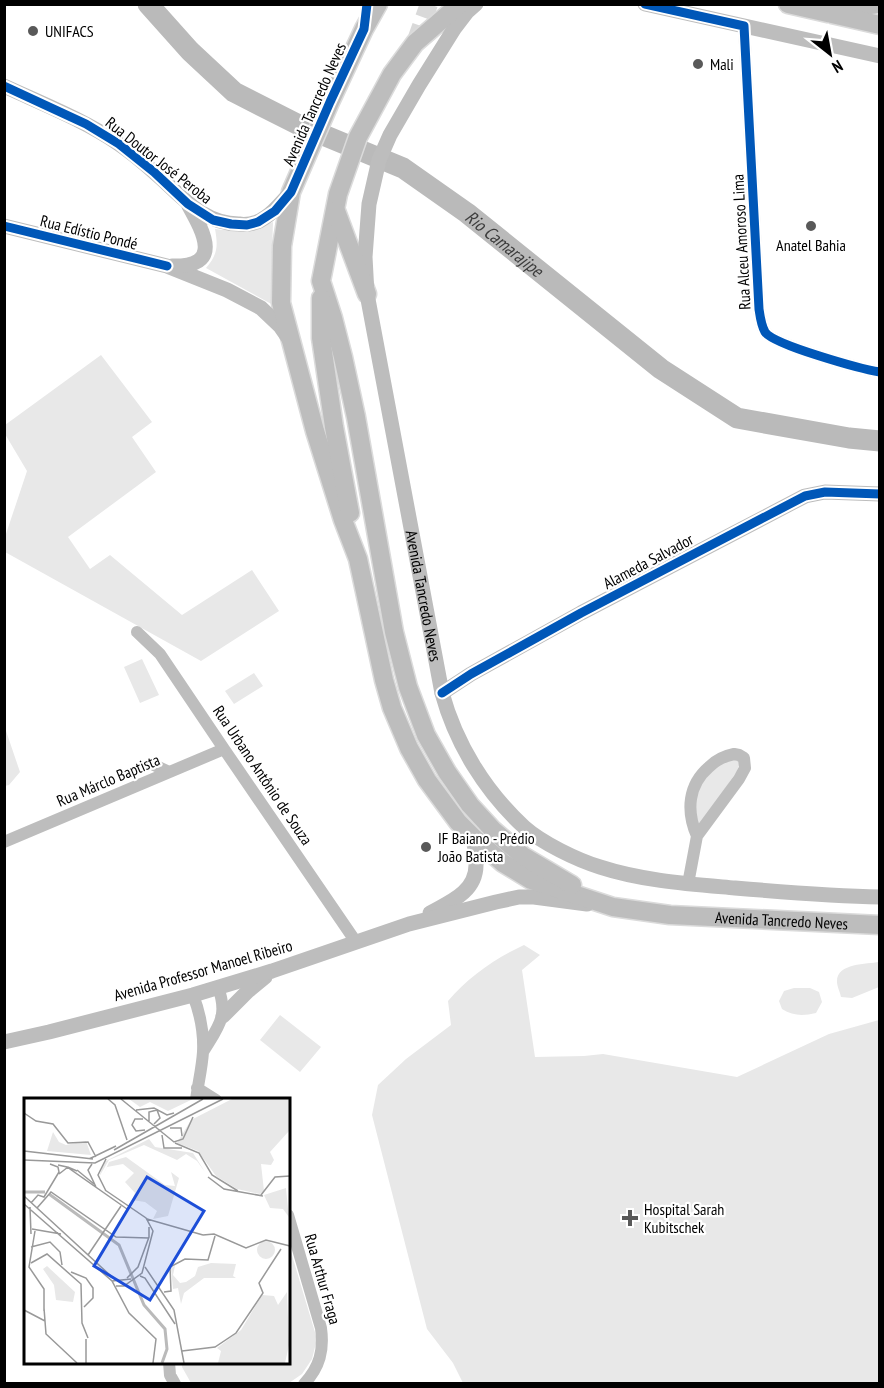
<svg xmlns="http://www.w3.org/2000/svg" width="884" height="1388" viewBox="0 0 884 1388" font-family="'PT Sans Narrow',sans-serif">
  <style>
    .green { fill: #e8e8e8 }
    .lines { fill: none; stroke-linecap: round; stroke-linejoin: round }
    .river { stroke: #bababa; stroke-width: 21 }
    .primary-tunnel { stroke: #d9d9d9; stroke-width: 18; stroke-dasharray: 18 9; stroke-linecap: butt }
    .primary-casing { stroke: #dbdbdb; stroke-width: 21 }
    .minor { stroke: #bdbdbd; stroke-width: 12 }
    .tertiary { stroke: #bdbdbd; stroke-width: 15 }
    .primary { stroke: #bdbdbd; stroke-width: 18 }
    .cycleway-casing { stroke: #fff; stroke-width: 13 }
    .cycleway { stroke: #0057b8; stroke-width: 9 }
    .poi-dot { fill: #595959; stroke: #fff; stroke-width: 2 }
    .labels { text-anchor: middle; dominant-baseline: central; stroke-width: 4.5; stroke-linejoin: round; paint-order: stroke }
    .poi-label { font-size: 16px; fill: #000; stroke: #fff; text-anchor: start }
    .street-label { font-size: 16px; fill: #000; stroke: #fff }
    .water-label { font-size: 18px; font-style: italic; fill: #3d3d3d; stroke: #fff }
    .inset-river { fill: none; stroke: #bababa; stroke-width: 3 }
    .inset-road { fill: none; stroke: #999; stroke-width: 1.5 }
    .view { fill: #1d4ed8; fill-opacity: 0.15; stroke: #1d4ed8; stroke-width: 3 }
    .inset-edge { fill: none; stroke: #000; stroke-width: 3 }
  </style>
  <rect width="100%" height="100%" fill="#fff"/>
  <path class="green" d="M273,222L271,285L275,306L206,268C218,254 218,246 215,229C240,232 250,231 273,222Z
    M101,355L152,422L132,437L156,472L68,537L90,569L110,555L182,615L252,570L279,611L201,661L5,552V537L27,471L5,434V425Z
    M142,659L159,695L140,703L124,667Z
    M254,673L263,686L234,704L225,691Z
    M4,725L20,772L9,785L5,786Z
    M737,757L740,762L737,771L697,830L694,809L697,790L705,775L721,761Z
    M524,945L540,955L522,970L535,1057L584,1056L603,1054L737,1077L829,1034L879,1020V1383H463L453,1363L427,1329L372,1115L378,1085L406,1059L451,1025L448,1001C468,977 496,958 524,945Z
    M879,962V987L852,998L841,997C840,992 837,986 837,982C836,963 867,964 879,962Z
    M794,988H810L819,992L822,1002L816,1013C803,1016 793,1016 782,1009L779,1001L784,991Z
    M280,1015L321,1047L300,1072L260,1040Z
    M288,1242L317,1339L312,1359L302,1374L289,1383H191L182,1367V1362H288Z"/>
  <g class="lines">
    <path class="river" id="s1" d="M148,4L190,51L234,92L299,125L403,168L467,213L661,369L737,418L849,438L880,441"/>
    <path class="primary-tunnel" d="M415,43L429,4"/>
    <g class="primary-casing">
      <g id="primary">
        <path id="s3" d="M378,4L364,29L330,102L291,192L282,246L281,303L315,431L343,520L358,559L384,680L392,708L409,748L427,780L458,822L473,837L503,863L531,880L613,907L670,915L880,925"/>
        <path d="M460,4L415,43L392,74L358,137L338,194L321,281L333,318L343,357L356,417L394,632L408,687L426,735L447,772L470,805L493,830L523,856L572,885"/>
        <path d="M788,4L880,25"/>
        <path d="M336,211L367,294"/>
        <path d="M321,298V338L334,427L350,513"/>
      </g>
    </g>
    <path class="minor" d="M839,9L851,10L880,7
      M744,26L759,309C760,316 761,325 765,332C774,345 861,369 880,372
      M137,632L160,654L224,749L356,942
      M734,754L739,755L744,758L745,768L739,779L697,836C686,811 688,785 709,767C716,760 724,756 734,754Z
      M152,764L169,772
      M4,842L224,749
      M688,884L697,836
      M193,995C200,1013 204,1032 203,1052C202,1068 198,1084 196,1100
      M203,1052C218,1027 229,1017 218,987
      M197,1088L216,1100
      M288,1215L321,1328C324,1350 320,1367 304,1384
      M169,1362L170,1375L175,1384"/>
    <g class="tertiary">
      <path id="s2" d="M476,4L467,12L454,29L419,85L390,135L379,160L369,204L365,257L367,294L442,693C456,744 485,791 524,827C542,843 577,860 600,867C643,881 690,884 735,888C783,892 831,896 880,897"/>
      <path d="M645,4L880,56"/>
      <path d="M4,86C43,104 84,120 119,144C132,153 144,163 155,173C181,195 202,224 239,224C245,225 251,224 257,222C271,216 281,203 291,192"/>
      <path d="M4,226L167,266L227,290L261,308L280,326L289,339"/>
      <path d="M172,266C223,267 204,233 189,206"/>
      <path d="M442,693L471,674L581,613L805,496L825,492L880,494"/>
      <path d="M430,913C450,902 476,892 476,865C477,856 474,846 473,837"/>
      <path d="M223,1016L248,991L265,977"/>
      <path d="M4,1042L49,1032L193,995L272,971L409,924L496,902L519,897H534L587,904"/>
    </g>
    <use href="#primary" class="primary"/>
    <g class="cycleway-casing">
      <path id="cycleway" d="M645,4L744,26L759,309C760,316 761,325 765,332C774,345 861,369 880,372
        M4,86L86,124L119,144L154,172L188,204L213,220L231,224L247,225L258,222L275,211L291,192L330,102L364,29L367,4
        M4,226L167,266
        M442,693L471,674L581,613L805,496L825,492L880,494"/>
    </g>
    <use href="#cycleway" class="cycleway"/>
  </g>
  <g class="poi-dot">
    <circle cx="33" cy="31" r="6"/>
    <circle cx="698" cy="64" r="6"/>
    <circle cx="811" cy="226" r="6"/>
    <circle cx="426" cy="847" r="6"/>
    <path d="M627 1209h6v6h6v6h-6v6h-6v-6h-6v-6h6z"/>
  </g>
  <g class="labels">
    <g class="poi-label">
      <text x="45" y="31">UNIFACS</text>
      <text x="710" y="64">Mali</text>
      <text x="811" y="245" text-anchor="middle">Anatel Bahia</text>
      <text x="438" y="838">IF Baiano - Prédio<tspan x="438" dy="18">João Batista</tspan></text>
      <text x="644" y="1209">Hospital Sarah<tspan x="644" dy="18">Kubitschek</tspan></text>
    </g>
    <g class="street-label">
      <text transform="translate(314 104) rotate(-66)">Avenida Tancredo Neves</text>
      <text transform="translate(159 160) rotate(38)">Rua Doutor José Peroba</text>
      <text transform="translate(89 232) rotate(14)">Rua Edístio Pondé</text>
      <text transform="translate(741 242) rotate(-93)">Rua Alceu Amoroso Lima</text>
      <text transform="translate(648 561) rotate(-28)">Alameda Salvador</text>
      <text stroke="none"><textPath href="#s2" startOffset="627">Avenida Tancredo Neves</textPath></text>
      <text transform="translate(263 775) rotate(56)">Rua Urbano Antônio de Souza</text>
      <text transform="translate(108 780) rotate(-23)">Rua Márclo Baptista</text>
      <text stroke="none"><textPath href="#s3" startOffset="1221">Avenida Tancredo Neves</textPath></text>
      <text transform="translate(203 970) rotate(-16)">Avenida Professor Manoel Ribeiro</text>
      <text transform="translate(323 1279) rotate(74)">Rua Arthur Fraga</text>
    </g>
    <g class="water-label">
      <text stroke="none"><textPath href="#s1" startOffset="435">Rio Camarajipe</textPath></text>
    </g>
  </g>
  <g transform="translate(24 1098)">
    <rect width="266" height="266" fill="#fff"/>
    <path d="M105,1H169L144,13L126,4L116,9ZM208,1H265V33L246,54L250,62L247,67L237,66L240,93L236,96L213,91L192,78L174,53L153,45L167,22ZM29,34L35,44L42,47L62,43L67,57L23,53ZM125,41L131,49L169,55L181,74L173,63L162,56L153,62L120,47L85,62L75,79L80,64ZM102,59L141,87L151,88L147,74L155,80L144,118L129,121L133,113L121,104L108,102L111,95L101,84L110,75L99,66L83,69L78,80L85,64ZM262,90L264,111L265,119L259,111L246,110L240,97ZM233 152a9 9 0 1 1 18 0a9 9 0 1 1-18 0ZM187,165L212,166L209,178L212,180H180L160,195L157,206L154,190L149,191L147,170L151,168L149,177L156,185L162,184L171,178L174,169ZM23,168L51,194L49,204L32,202L30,187L19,171ZM263,194L265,247L261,265H194L197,253L193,250L217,232L238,197L250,198L254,207Z" fill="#e8e8e8"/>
    <path class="inset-river" d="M0,94H21M25,96L95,147L120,207L141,231L143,251L138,265"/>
    <path class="inset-road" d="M84,1L91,7L103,42M97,1L150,44L159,41L169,19M112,12L130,10L143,17L150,15M0,15L12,23L29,26L44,45L64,44L72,59M119,21H111L108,27L112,33L121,32M125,23V14L133,12L136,20L130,26M146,30H157L158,38M138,37L140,50H158M151,45L175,55L188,77L214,93M90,52L179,1M0,53L69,61M65,61L92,48M82,61L74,77L82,93M0,62L71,65L199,1M68,66L64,72L72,89M34,67L43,69L103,111M53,72L70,86M35,76L44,69L53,73M184,79L200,91L239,98M81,92L122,120L129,133L118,175L100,188H92M237,97L251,79L266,78M0,98L88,179M7,105L14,97L20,99L35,74L34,69L26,66M0,106L88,183L105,215L132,241L129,265M6,109L7,136M13,110L27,94L92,139L125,140M123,121L179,137M8,131L37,136M11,133L5,169L20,191V213M179,137L190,136L222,150L242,142L266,148M7,149L26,144L36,154L38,167M64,157L97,108M7,165L23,156L57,186L58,225L64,240M121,169L150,212L160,265M47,174L62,180L69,190V200L60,209M116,178L121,180L151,226M103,180L114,169L125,139V129M88,183L107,181M140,194L147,193L146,169L161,161L184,162L191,138M20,210L22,236L53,265M0,212L21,223M62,241V265M158,253L191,249L212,235L239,195L235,185L257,151"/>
    <path class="view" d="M123,79L180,113L126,202L70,168Z"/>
    <rect width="266" height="266" class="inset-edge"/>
  </g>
  <rect width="884" height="1388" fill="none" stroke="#000000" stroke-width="12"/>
  <g transform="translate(830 54) rotate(149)" stroke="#ffffff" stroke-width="4.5" paint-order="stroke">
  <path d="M0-4.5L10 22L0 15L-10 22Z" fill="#000000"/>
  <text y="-9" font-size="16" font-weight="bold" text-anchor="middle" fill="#000000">N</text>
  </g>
</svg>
